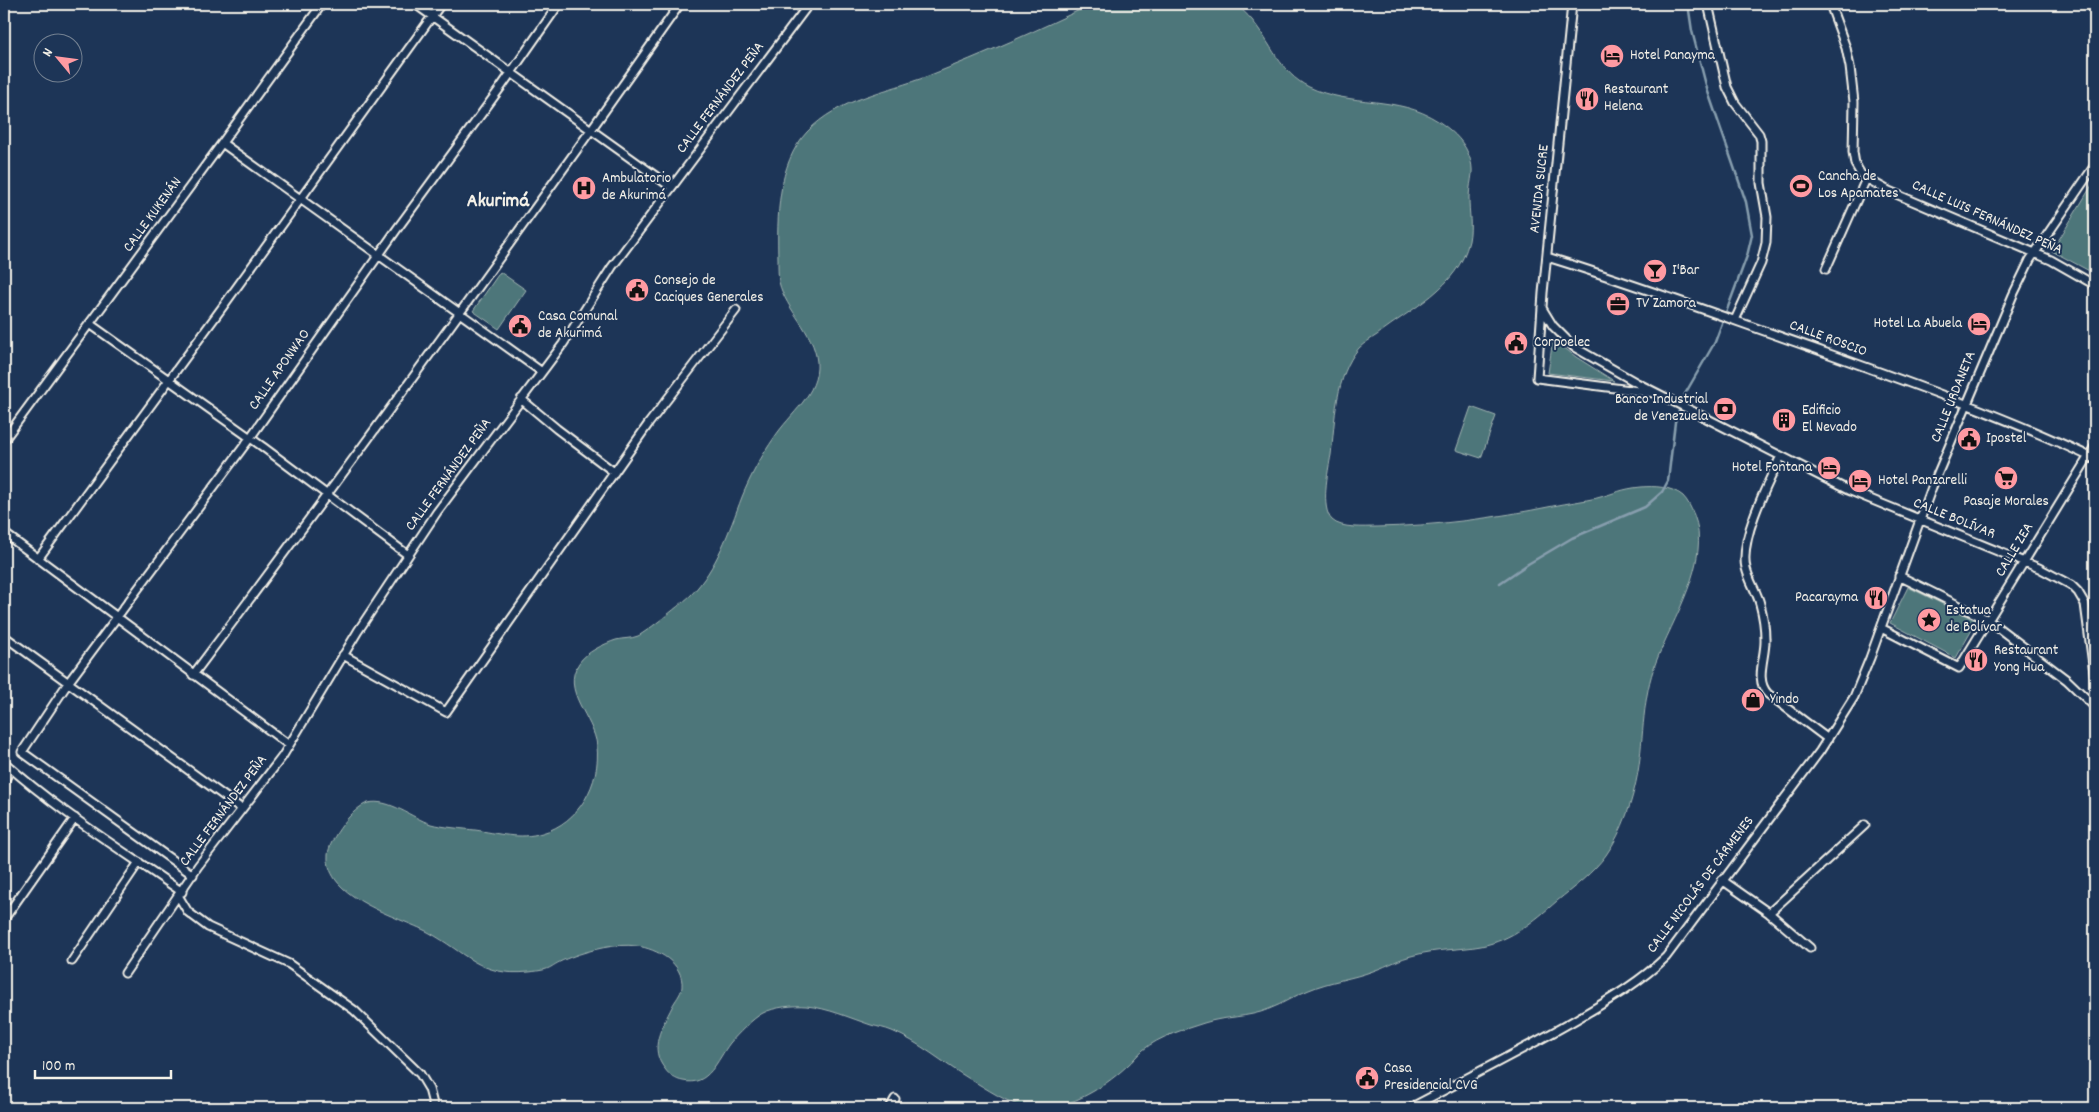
<svg xmlns="http://www.w3.org/2000/svg" width="2099" height="1112" viewBox="0 0 2099 1112" font-family="Dekko,sans-serif">
  <style>
    .green { fill: #4e767a; stroke: #a1b4b1 }
    .lines { fill: none; stroke-linecap: round; stroke-linejoin: round }
    .stream { stroke: #879eae; stroke-width: 2.5 }
    .minor-casing { stroke: #f4f1e8; stroke-width: 11 }
    .minor { stroke: #1d3557; stroke-width: 7 }
    .labels { text-anchor: middle; dominant-baseline: central; stroke-width: 4; stroke-linejoin: round; paint-order: stroke }
    .poi-label { font-size: 15px; fill: #f4f1e8; stroke: #1d3557; text-anchor: start }
    .street-label { font-size: 15px; fill: #f4f1e8; stroke: #1d3557 }
    .district-label { font-size: 20px; font-weight: bold; fill: #f4f1e8; stroke: #1d3557 }
  </style>
  <rect width="100%" height="100%" fill="#1d3557"/>
  <filter id="ink" filterUnits="userSpaceOnUse"><feTurbulence type="fractalNoise" baseFrequency=".02" numOctaves="2"/><feDisplacementMap in="SourceGraphic" scale="10" xChannelSelector="R" yChannelSelector="G"/><feConvolveMatrix kernelMatrix="1 2 1 2 8 2 1 2 1" color-interpolation-filters="sRGB"/></filter>
  <g filter="url(#ink)">
    <path class="green" d="M1092,4H1236C1241,9 1247,14 1252,20C1271,43 1280,73 1309,87C1350,107 1398,95 1438,121C1450,129 1462,139 1468,153C1476,172 1470,177 1469,197C1469,214 1472,225 1469,241C1458,288 1411,308 1377,335C1371,339 1364,343 1359,348C1335,376 1335,421 1331,455C1328,471 1320,508 1332,520C1341,529 1365,527 1376,527C1436,526 1495,518 1553,506C1568,503 1583,501 1597,498C1616,493 1621,489 1641,487C1654,486 1671,486 1683,496C1688,501 1691,508 1694,515C1712,560 1672,620 1656,662C1642,698 1644,735 1638,772C1633,800 1623,831 1606,855C1593,873 1574,887 1557,901C1534,921 1512,940 1481,946C1459,950 1437,949 1415,955C1398,959 1390,965 1373,971C1352,979 1330,981 1309,990C1295,995 1283,1004 1269,1009C1248,1018 1225,1016 1204,1023C1183,1030 1160,1036 1143,1050C1137,1055 1133,1061 1127,1066C1101,1090 1065,1112 1028,1108C1008,1104 986,1088 968,1078C943,1063 919,1042 892,1031C885,1028 878,1027 871,1025C850,1018 828,1008 806,1006C794,1005 774,1007 763,1013C754,1017 736,1036 730,1043C717,1060 709,1087 683,1081C676,1080 669,1075 665,1069C648,1048 662,1027 672,1007C675,1000 681,995 682,987C684,963 657,949 637,946C616,943 590,950 571,957C545,967 557,969 529,972C479,977 467,953 428,932C399,917 325,898 328,855C329,839 353,807 368,803C389,798 412,818 431,824C441,827 465,829 475,830C497,833 520,840 542,833C579,823 601,783 597,746C594,717 560,691 579,663C586,652 604,644 616,640C623,638 631,639 638,636C645,633 685,601 691,595C717,568 729,531 742,497C750,477 762,455 774,438C790,413 819,395 817,362C814,331 786,311 779,282C778,275 778,267 778,259C777,218 777,164 807,132C839,98 887,92 928,76C984,54 1038,30 1092,4Z
      M2095,180V274L2052,251Z
      M500,272L526,290L499,329L473,311Z
      M1553,339L1576,357L1614,381L1548,373Z
      M1471,407L1496,416L1481,458L1456,450Z
      M1908,587L1977,621L1956,658L1890,623Z"/>
    <g class="lines">
      <path class="stream" d="M1500,583L1528,564L1572,538L1645,507L1662,492L1668,481L1675,422L1685,394L1715,342L1747,256L1752,235L1746,202L1707,89L1692,31L1688,4"/>
      <g class="minor-casing">
        <path id="minor" d="M415,4L671,187
          M1572,4L1543,293L1537,378L1654,393
          M1708,4L1727,87L1735,103L1759,134L1761,141V183L1767,217L1766,243L1761,263L1735,320
          M1830,4L1846,48L1850,67L1854,102L1853,152L1855,164L1862,176L1889,191L2051,260L2095,285
          M222,143L542,372
          M1547,257C1635,284 1721,316 1807,346C1905,381 2002,415 2095,459
          M1826,269L1866,179
          M1542,308L1553,326L1574,347L1637,383L1848,490L2039,568L2071,585L2078,592L2085,604L2095,680
          M90,324L263,447L408,555
          M521,399L557,429L614,472
          M4,440L222,143L322,4
          M1781,456C1768,483 1739,539 1746,568C1749,581 1757,592 1760,604C1763,615 1765,628 1765,639C1766,656 1754,680 1768,694L1828,739
          M4,533L289,745
          M38,559L224,305L441,4
          M1899,576L1988,620L2067,680L2095,707
          M1881,628L1959,668L2095,446
          M4,636L242,809
          M343,655L446,712L649,423L736,310
          M193,675C359,454 521,230 680,4
          M4,762C58,811 122,850 182,892
          M4,781L11,769
          M193,875L22,752L68,683L250,438L397,229L501,87L559,4
          M1722,880L1769,913L1810,948
          M179,897L188,912L208,927L289,964L354,1010L420,1074L429,1089L434,1108
          M1769,913L1865,825
          M4,919L75,818
          M72,961L139,862
          M125,973L198,866L282,757L358,631L437,512L563,344L612,267L809,4
          M890,1108L895,1099
          M1410,1108C1465,1079 1521,1051 1575,1020C1607,1001 1639,983 1666,957L1820,751L1854,697L1870,658L1932,487L2013,295L2030,260L2095,165"/>
      </g>
      <use href="#minor" class="minor"/>
    </g>
  </g>
  <defs>
    <g id="hotel-disc" transform="scale(1.25)"><circle r="9.5" fill="#ff9aa2" stroke="#1d3557"/><path d="M-6-4.5h1.5V1H6V5H4.5V3h-9V5H-6ZM-4 0a1.8 1.8 0 1 1 3.6 0ZM.5 0V-2.5h3Q6-2.5 6 0Z" fill="#111"/></g>
    <g id="restaurant-disc" transform="scale(1.25)"><circle r="9.5" fill="#ff9aa2" stroke="#1d3557"/><path d="M-5-6h1v4h1v-4h1v4h1v-4h1v5L-1.5 .5V6h-2V.5L-5-1ZM5-6V6H3V1.5H1.5Q1.5-4 5-6Z" fill="#111"/></g>
    <g id="stadium-disc" transform="scale(1.25)"><circle r="9.5" fill="#ff9aa2" stroke="#1d3557"/><path d="M0-5a6.5 5 0 1 0 0 10a6.5 5 0 1 0 0-10ZM-3.5-1.8h7v3.6h-7Z" fill="#111"/></g>
    <g id="hospital-disc" transform="scale(1.25)"><circle r="9.5" fill="#ff9aa2" stroke="#1d3557"/><path d="M-5-5h3v3.5h4V-5h3V5h-3V1.5h-4V5h-3Z" fill="#111"/></g>
    <g id="bar-disc" transform="scale(1.25)"><circle r="9.5" fill="#ff9aa2" stroke="#1d3557"/><path d="M-6-5H6L.8 .8V4.5H3.5V6h-7V4.5H-.8V.8Z" fill="#111"/></g>
    <g id="civic-disc" transform="scale(1.25)"><circle r="9.5" fill="#ff9aa2" stroke="#1d3557"/><path d="M-.6-6.5H3V-4.5H.6V-3L4-1V1h2V6H-6V1h2V-1L-.6-3ZM-1.2 2.5V6h2.4V2.5Z" fill="#111"/></g>
    <g id="office-disc" transform="scale(1.25)"><circle r="9.5" fill="#ff9aa2" stroke="#1d3557"/><path d="M-6-3h4V-5.5h4V-3h4V5H-6ZM-1-4.5V-3h2v-1.5ZM-6 0V1H6V0Z" fill="#111"/></g>
    <g id="bank-disc" transform="scale(1.25)"><circle r="9.5" fill="#ff9aa2" stroke="#1d3557"/><path d="M-6-4H6V4H-6ZM0-2.3a2.3 2.3 0 1 0 0 4.6a2.3 2.3 0 1 0 0-4.6Z" fill="#111"/></g>
    <g id="building-disc" transform="scale(1.25)"><circle r="9.5" fill="#ff9aa2" stroke="#1d3557"/><path d="M-4-6H4V6H1V3H-1V6H-4ZM-2.5-4.3h1.7v1.8h-1.7ZM.8-4.3h1.7v1.8H.8ZM-2.5-1h1.7V.8h-1.7ZM.8-1h1.7V.8H.8Z" fill="#111"/></g>
    <g id="supermarket-disc" transform="scale(1.25)"><circle r="9.5" fill="#ff9aa2" stroke="#1d3557"/><path d="M-6-5.5h2.5l.6 2H6L4.5 2H-2.5L-4.4-4H-6ZM-1.5 3.2a1.3 1.3 0 1 0 .1 0ZM3 3.2a1.3 1.3 0 1 0 .1 0Z" fill="#111"/></g>
    <g id="sight-disc" transform="scale(1.25)"><circle r="9.5" fill="#ff9aa2" stroke="#1d3557"/><path d="M0-6L1.8-2.2L6-1.7L2.9 1.2L3.7 5.4L0 3.3L-3.7 5.4L-2.9 1.2L-6-1.7L-1.8-2.2Z" fill="#111"/></g>
    <g id="shop-disc" transform="scale(1.25)"><circle r="9.5" fill="#ff9aa2" stroke="#1d3557"/><path d="M-5-2.5h2.3a2.7 3.5 0 0 1 5.4 0H5L5.5 6h-11ZM-1.5-2.5h3a1.5 2.3 0 0 0-3 0Z" fill="#111"/></g>
  </defs>
  <g fill-rule="evenodd">
    <use href="#hotel-disc" x="1612" y="56"/>
    <use href="#restaurant-disc" x="1587" y="99"/>
    <use href="#stadium-disc" x="1801" y="186"/>
    <use href="#hospital-disc" x="584" y="188"/>
    <use href="#bar-disc" x="1655" y="271"/>
    <use href="#civic-disc" x="637" y="290"/>
    <use href="#office-disc" x="1618" y="304"/>
    <use href="#hotel-disc" x="1979" y="324"/>
    <use href="#civic-disc" x="520" y="326"/>
    <use href="#civic-disc" x="1516" y="343"/>
    <use href="#bank-disc" x="1725" y="409"/>
    <use href="#building-disc" x="1784" y="420"/>
    <use href="#civic-disc" x="1969" y="439"/>
    <use href="#hotel-disc" x="1829" y="468"/>
    <use href="#supermarket-disc" x="2006" y="478"/>
    <use href="#hotel-disc" x="1860" y="481"/>
    <use href="#restaurant-disc" x="1876" y="598"/>
    <use href="#sight-disc" x="1929" y="620"/>
    <use href="#restaurant-disc" x="1976" y="660"/>
    <use href="#shop-disc" x="1753" y="700"/>
    <use href="#civic-disc" x="1367" y="1078"/>
  </g>
  <g class="labels">
    <g class="poi-label">
      <text x="1630" y="56">Hotel Panayma</text>
      <text x="1604" y="90">Restaurant<tspan x="1604" dy="17">Helena</tspan></text>
      <text x="1818" y="177">Cancha de<tspan x="1818" dy="17">Los Apamates</tspan></text>
      <text x="602" y="179">Ambulatorio<tspan x="602" dy="17">de Akurimá</tspan></text>
      <text x="1672" y="271">I'Bar</text>
      <text x="654" y="281">Consejo de<tspan x="654" dy="17">Caciques Generales</tspan></text>
      <text x="1636" y="304">TV Zamora</text>
      <text x="538" y="317">Casa Comunal<tspan x="538" dy="17">de Akurimá</tspan></text>
      <text x="1962" y="324" text-anchor="end">Hotel La Abuela</text>
      <text x="1534" y="343">Corpoelec</text>
      <text x="1708" y="400" text-anchor="end">Banco Industrial<tspan x="1708" dy="17">de Venezuela</tspan></text>
      <text x="1802" y="411">Edificio<tspan x="1802" dy="17">El Nevado</tspan></text>
      <text x="1986" y="439">Ipostel</text>
      <text x="1812" y="468" text-anchor="end">Hotel Fontana</text>
      <text x="1878" y="481">Hotel Panzarelli</text>
      <text x="2006" y="502" text-anchor="middle">Pasaje Morales</text>
      <text x="1858" y="598" text-anchor="end">Pacarayma</text>
      <text x="1946" y="611">Estatua<tspan x="1946" dy="17">de Bolívar</tspan></text>
      <text x="1994" y="651">Restaurant<tspan x="1994" dy="17">Yong Hua</tspan></text>
      <text x="1770" y="700">Yindo</text>
      <text x="1384" y="1069">Casa<tspan x="1384" dy="17">Presidencial CVG</tspan></text>
    </g>
    <g class="street-label">
      <text transform="translate(721 98) rotate(-53)">CALLE FERNÁNDEZ PEÑA</text>
      <text transform="translate(1540 189) rotate(-84)">AVENIDA SUCRE</text>
      <text transform="translate(153 215) rotate(-54)">CALLE KUKENÁN</text>
      <text transform="translate(1987 218) rotate(24)">CALLE LUIS FERNÁNDEZ PEÑA</text>
      <text transform="translate(1828 339) rotate(20)">CALLE ROSCIO</text>
      <text transform="translate(280 370) rotate(-55)">CALLE APONWAO</text>
      <text transform="translate(1954 397) rotate(-68)">CALLE URDANETA</text>
      <text transform="translate(449 475) rotate(-54)">CALLE FERNÁNDEZ PEÑA</text>
      <text transform="translate(1954 519) rotate(22)">CALLE BOLÍVAR</text>
      <text transform="translate(2015 550) rotate(-59)">CALLE ZEA</text>
      <text transform="translate(224 811) rotate(-53)">CALLE FERNÁNDEZ PEÑA</text>
      <text transform="translate(1701 885) rotate(-53)">CALLE NICOLÁS DE CÁRMENES</text>
    </g>
    <g class="district-label">
      <text x="498" y="202">Akurimá</text>
    </g>
  </g>
  <rect width="2099" height="1112" fill="none" stroke="#1d3557" stroke-width="20"/>
  <rect x="10" y="10" width="2079" height="1092" fill="none" stroke="#f4f1e8" stroke-width="2" filter="url(#ink)"/>
  <g transform="translate(58 58) rotate(299)"><circle r="24" fill="#1d3557" stroke="#738091"/>
  <path d="M0-4L9 19L0 12L-9 19Z" fill="#ff9aa2"/>
  <text y="-8" font-size="14" font-weight="bold" text-anchor="middle" fill="#f4f1e8">N</text>
  </g>
  <path d="M35 1070v8h136v-8" fill="none" stroke="#f4f1e8" stroke-width="2.5"/>
  <text x="42" y="1070" font-size="15" fill="#f4f1e8" stroke="#1d3557" stroke-width="4" paint-order="stroke">100 m</text>
</svg>
